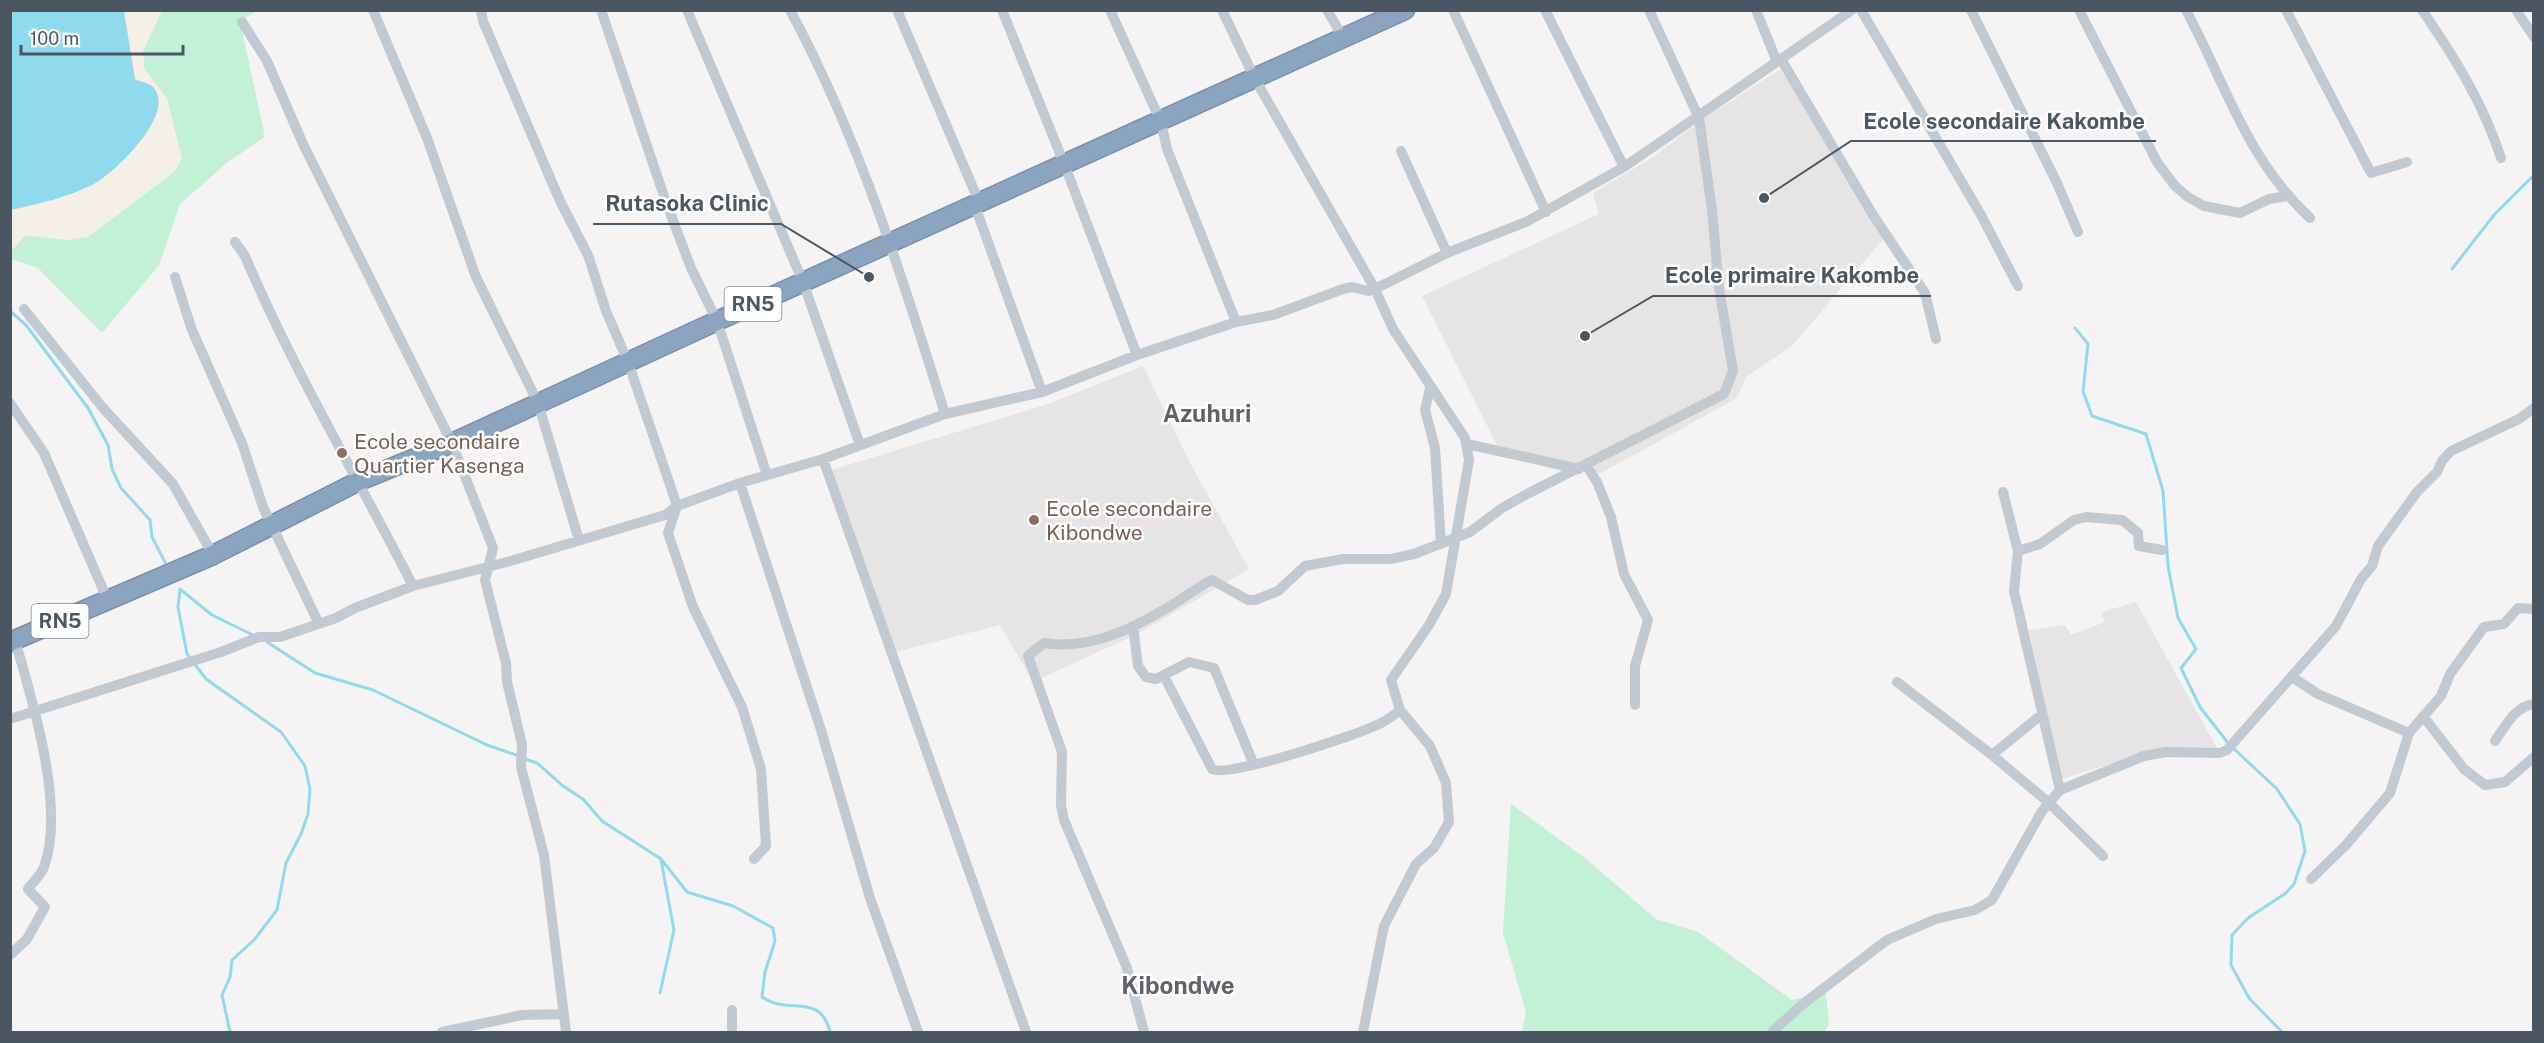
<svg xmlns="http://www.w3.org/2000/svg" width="2544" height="1043" viewBox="0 0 2544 1043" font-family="'Public Sans',sans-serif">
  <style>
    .education { fill: #e6e4e5 }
    .green { fill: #c3f1d5 }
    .sand { fill: #f5f0e5 }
    .water { fill: #90daee }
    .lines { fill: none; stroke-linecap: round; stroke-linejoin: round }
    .stream { stroke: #90daee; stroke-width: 3 }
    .highway-casing { stroke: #7690ad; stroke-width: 21 }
    .street { stroke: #c1cad2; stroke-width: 10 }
    .highway { stroke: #8ba5c1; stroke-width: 18 }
    .education-dot { fill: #8d6e63; stroke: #fff; stroke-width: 2 }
    .labels { text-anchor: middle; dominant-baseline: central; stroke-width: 5; stroke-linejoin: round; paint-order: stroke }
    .shield { fill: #fff; stroke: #808990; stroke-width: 1.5 }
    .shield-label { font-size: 20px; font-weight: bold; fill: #4a5661 }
    .education-label { font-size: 21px; fill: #785e54; stroke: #fff; text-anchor: start }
    .quarter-label { font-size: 24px; font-weight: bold; fill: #5f6368; stroke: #fff }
    .leader { fill: none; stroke: #4a5661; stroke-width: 2 }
    .callout-dot { fill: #4a5661; stroke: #fff; stroke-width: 2 }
    .callout-label { font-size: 22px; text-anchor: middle; font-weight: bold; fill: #4a5661; stroke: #fff; stroke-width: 5; stroke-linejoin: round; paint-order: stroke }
  </style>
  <rect width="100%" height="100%" fill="#f5f3f3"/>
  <path class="education" d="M1784,67L1885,237L1793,345L1746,377L1737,398L1601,473L1500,451L1422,296L1599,214L1593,193L1650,159L1703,119Z
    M1143,366L1189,461L1249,569L1139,633L1033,682L1000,625L895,652L828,471L1048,404Z
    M2136,602L2217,748H2162L2061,779L2029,630L2065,625L2071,635L2105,622L2102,612Z"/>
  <path class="green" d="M162,11H256L240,21L265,137L228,162L180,204L159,265L102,333L38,268L11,259L10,251L25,235L68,240L172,119L167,99L144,68L143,51Z
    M1511,804L1585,858L1656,919L1698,932L1792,1000L1826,993L1829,1023L1825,1032H1522L1526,1012L1503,933Z"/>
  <path class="sand" d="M124,11H162L143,50L144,68L167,99L182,159L174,172L88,237L68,240L26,235L11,251V210C49,201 91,192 121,164C136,150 146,132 157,115L135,79Z"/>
  <path class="water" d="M10,11H124L135,79C140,82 147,82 152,86C179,111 116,172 94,184C69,197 38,204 11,210Z"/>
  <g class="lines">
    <path class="stream" d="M2452,269L2494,215L2534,175
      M10,311L26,325L88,408L108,445L112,469L121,488L150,520L152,537L166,564
      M2075,328L2088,344L2083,391L2092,416L2146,434L2163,491L2168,566L2178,618L2196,649L2181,668L2200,707L2228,743
      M180,589L212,615L253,635
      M180,589L178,607L187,654L206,679L281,732L305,766L310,789L308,814L301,834L286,863L277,910L254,940L232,960L230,977L222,995L230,1032
      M267,642L315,673L373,690L487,745L519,756
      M2233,748L2277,789L2300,824L2305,851L2294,884L2286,893L2248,918L2232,935L2231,965L2249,998L2282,1032
      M525,759L537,763L563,786L583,799L602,821L661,859L687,892L733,906L773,928L775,941L765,972L762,997C788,1016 820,991 830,1032
      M660,993L674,930L661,860"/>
    <g class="highway-casing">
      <path id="highway" d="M10,642L213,555L359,481L452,443L717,321L1405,10"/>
    </g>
    <path class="street" d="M373,10L427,138L476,277L538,403L579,540
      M481,10L483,21L560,201L588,255L606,311L628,362L667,476L677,506L668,533L693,607L742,707L761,769L766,846L754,859
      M601,10L666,202L691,268L717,321L767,475
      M687,10L803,282L860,445
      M790,10C859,138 902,276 945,414
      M897,10L980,204
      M1002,10L1065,166L1137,355
      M1110,10L1161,122L1167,149L1236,322
      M1222,10L1255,79L1375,289L1393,329L1465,438L1469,460L1446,594L1429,625L1391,680L1400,710L1430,746L1446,783L1449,822L1434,848L1416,864L1384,926L1363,1032
      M1327,10L1344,39
      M1453,10L1546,212
      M1545,10L1624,167
      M1756,10L1777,62
      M1861,10L1981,215L2018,286
      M1971,10L2057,183L2078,232
      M2079,10L2157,162L2175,186L2188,197L2204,206L2240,213L2269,199L2287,196
      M2186,10C2226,85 2246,158 2310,218
      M2286,10L2371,173L2407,162
      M2422,10C2455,58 2483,103 2501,158
      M2516,10L2534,37
      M242,22L267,61L303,144L452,443L493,548L485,580L506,663L507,682L522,744L521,767L544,855L566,1032
      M1781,59L1873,215L1925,293L1936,339
      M1401,151L1447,253
      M975,206L1042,392
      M235,242L245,256C293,370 357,476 413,586
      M175,277L192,330L242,443L263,507L319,624
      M24,309L103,408L173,484L213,555
      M1430,388L1425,410L1435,448L1441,544
      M10,403L44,453L108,601
      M1467,444L1579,469
      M823,459L1026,1032
      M1586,465L1597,482L1611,517L1624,574L1648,620L1635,666V705
      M740,483L821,730L870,898L918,1032
      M2003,492L2018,551L2014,591L2060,790
      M2018,551L2040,544L2074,520L2086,517L2122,520L2138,533L2139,546L2162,550
      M1133,626L1138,666L1146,677L1156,679L1189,662L1214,668L1254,765
      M1164,676L1212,769C1226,779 1356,735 1377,725C1386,721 1393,716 1400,710
      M2292,677L2318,694L2409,733
      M1897,682L1992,755L2048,802L2103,856
      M2423,716L2464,769L2485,785L2505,782L2534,757
      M10,719L221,652L259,637H280L336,618L355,608L413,586L507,562L665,515L677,506L740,483L823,459L945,414L1042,392L1137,355L1236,322L1273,315L1343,289L1352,287L1368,291L1375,289L1447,253L1526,222L1624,167L1852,10
      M2495,741C2505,727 2515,706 2534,704
      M1992,755L2041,715
      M2311,879L2346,845L2390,793L2409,733L2441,696L2450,674L2484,627L2504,624L2518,608L2534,609
      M10,955L27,939L45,907L28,889C33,882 41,875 44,867C66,807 32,700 15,640
      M732,1010V1032
      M442,1032L522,1015L564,1014
      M1144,1032L1127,968L1064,820L1061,805L1062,752L1028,656L1044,643C1093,651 1140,625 1180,600C1191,593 1201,585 1212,580L1248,600H1255L1278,591L1305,566L1343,559H1391L1414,554L1470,532L1502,508L1527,494L1724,394L1733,371L1719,288L1712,210L1699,118L1649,10
      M1772,1032L1803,1004L1887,940L1936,919L1975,910L1992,900L2042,811L2060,790L2144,756L2166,752L2220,753L2227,750L2336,626L2361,579L2372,566L2378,546L2417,492L2437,472L2442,461L2451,451L2519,419L2534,408"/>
    <use href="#highway" class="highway"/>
  </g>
  <g class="education-dot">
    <circle cx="342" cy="453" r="6"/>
    <circle cx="1034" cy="520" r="6"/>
  </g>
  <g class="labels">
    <g class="shield">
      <rect x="724.5" y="287" width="57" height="34" rx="4.5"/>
      <rect x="31.5" y="604" width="57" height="34" rx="4.5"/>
    </g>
    <g class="shield-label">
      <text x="753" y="304">RN5</text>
      <text x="60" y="621">RN5</text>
    </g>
    <g class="education-label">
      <text x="354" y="441">Ecole secondaire<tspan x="354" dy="24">Quartier Kasenga</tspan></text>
      <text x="1046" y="508">Ecole secondaire<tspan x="1046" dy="24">Kibondwe</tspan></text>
    </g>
    <g class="quarter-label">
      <text x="1207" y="413">Azuhuri</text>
      <text x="1178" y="985">Kibondwe</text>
    </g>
  </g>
  <path class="leader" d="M1764 198L1851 141H2156M869 277L781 224H593M1585 336L1653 296H1931"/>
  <g class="callout-dot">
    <circle cx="1764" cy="198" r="6"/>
    <circle cx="869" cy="277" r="6"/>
    <circle cx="1585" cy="336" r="6"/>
  </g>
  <g class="callout-label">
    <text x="2004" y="129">Ecole secondaire Kakombe</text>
    <text x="687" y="211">Rutasoka Clinic</text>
    <text x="1792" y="283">Ecole primaire Kakombe</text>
  </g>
  <rect width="2544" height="1043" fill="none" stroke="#4a5661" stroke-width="24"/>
  <path d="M21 45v9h162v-9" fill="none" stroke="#4a5661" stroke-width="3"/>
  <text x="30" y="45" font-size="18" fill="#4a5661" stroke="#ffffff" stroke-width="4.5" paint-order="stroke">100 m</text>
</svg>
